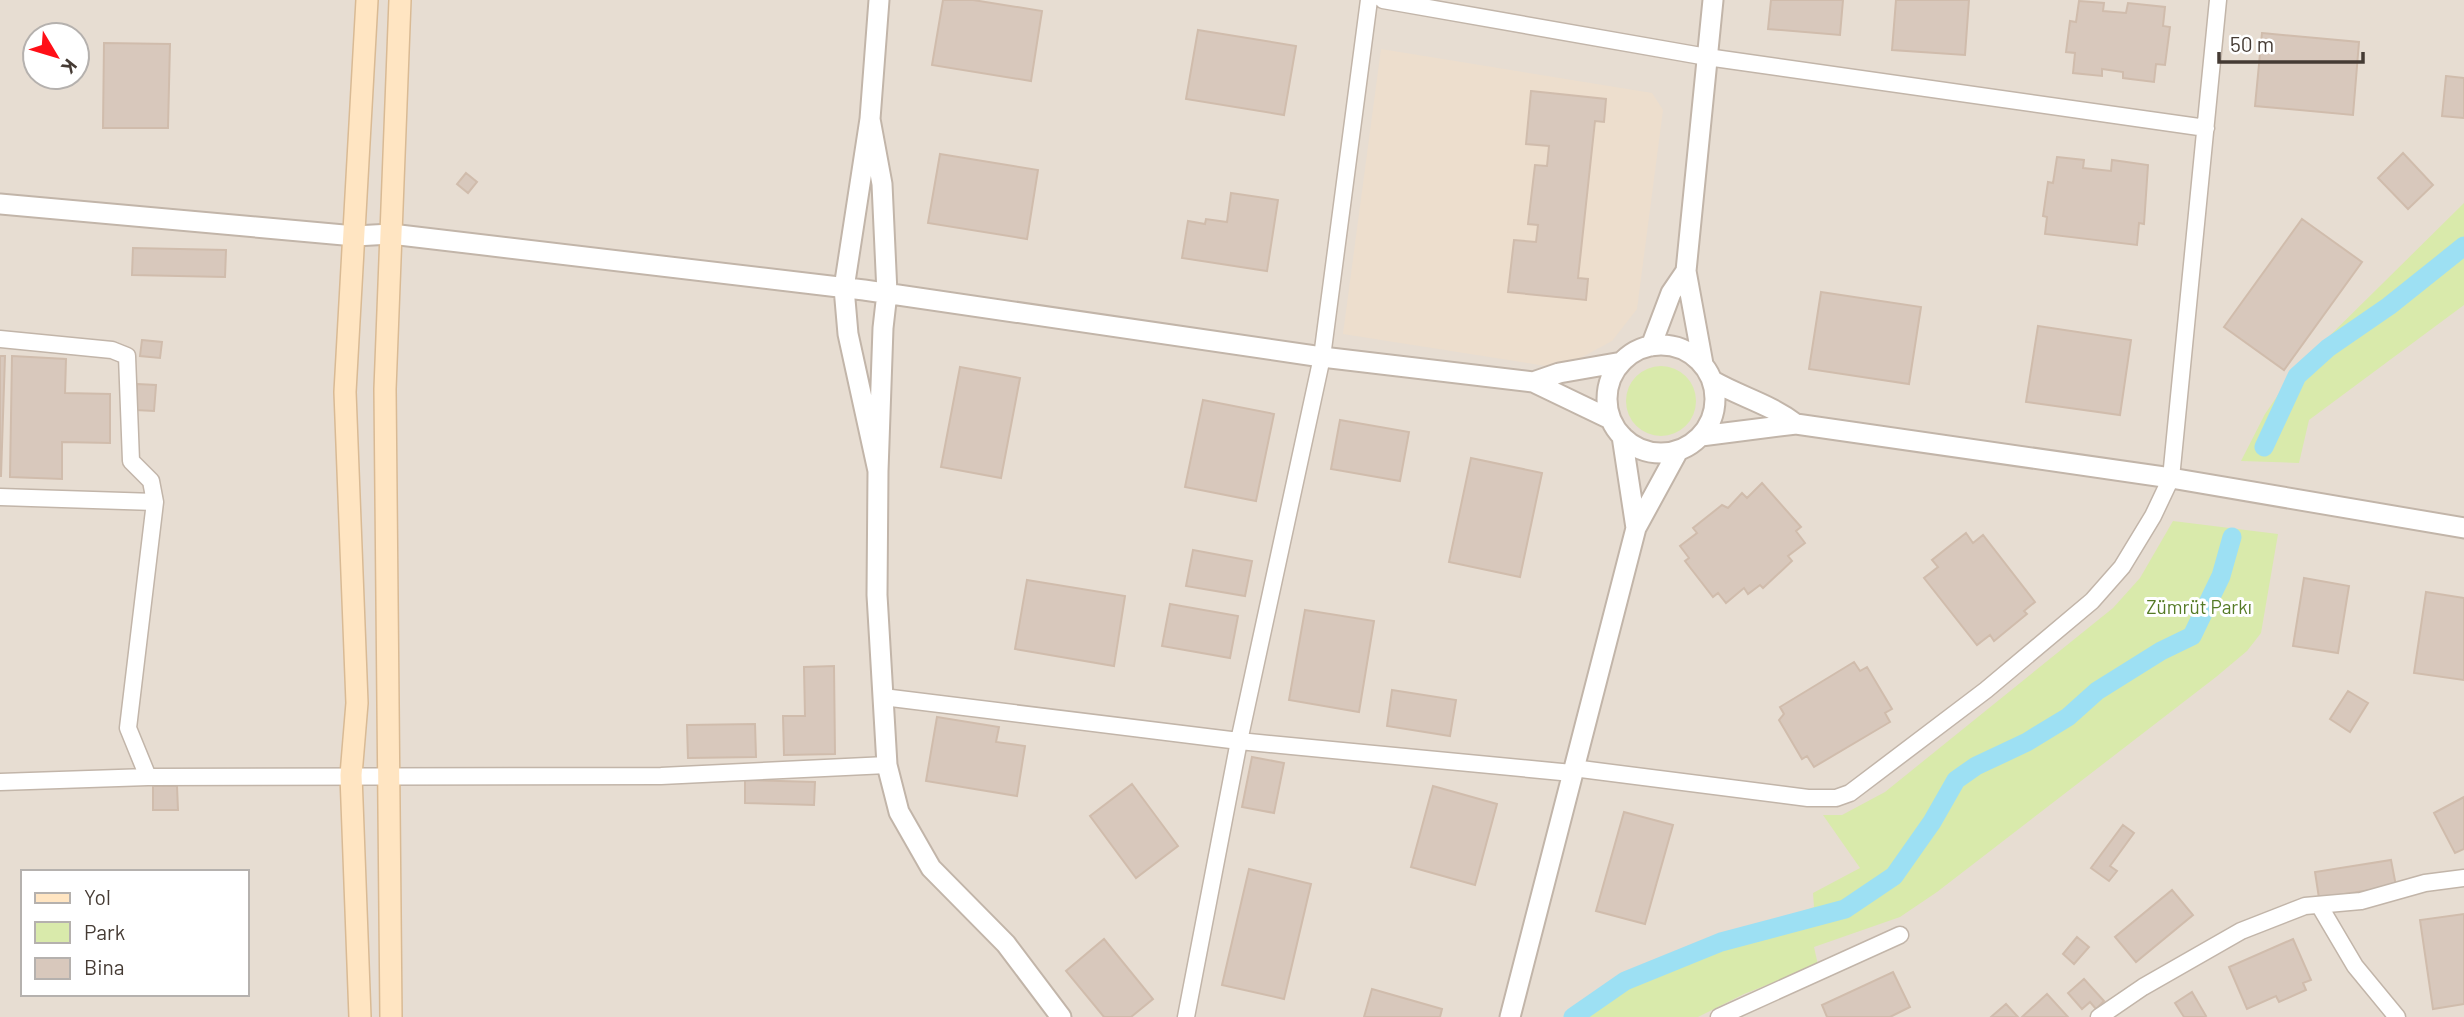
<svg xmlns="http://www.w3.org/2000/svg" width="2464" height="1017" viewBox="0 0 2464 1017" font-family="Barlow,sans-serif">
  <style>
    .residential { fill: #e7ddd2; fill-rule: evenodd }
    .education { fill: #eddecd }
    .green { fill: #d9eaab }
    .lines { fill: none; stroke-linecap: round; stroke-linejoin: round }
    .canal { stroke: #9de0f3; stroke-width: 19 }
    .building { fill: #d8c8bc; stroke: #d0bcac; stroke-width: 2 }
    .minor-casing { stroke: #c2b5a9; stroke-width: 19 }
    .tertiary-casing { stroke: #c2b5a9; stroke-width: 23 }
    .secondary-casing { stroke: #d9ba94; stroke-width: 24 }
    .minor { stroke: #fff; stroke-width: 16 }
    .tertiary { stroke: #fff; stroke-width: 19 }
    .secondary { stroke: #ffe5c2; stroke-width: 21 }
    .labels { text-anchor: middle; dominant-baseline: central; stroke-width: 6; stroke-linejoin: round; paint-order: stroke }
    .park-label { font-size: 19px; fill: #547a25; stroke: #fff }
  </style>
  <rect width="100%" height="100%" fill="#f3ece4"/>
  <path class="residential" d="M0,0H2464V1017H0ZM35,35H77V77H35ZM23,872H247V994H23Z"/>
  <path class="education" d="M1381,49L1652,93L1663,110L1637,309L1612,341L1573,362L1546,366L1343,334Z"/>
  <path class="green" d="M2464,203V305L2309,420L2299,463L2241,461L2265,414L2295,370Z
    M1626 401a35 35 0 1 1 70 0a35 35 0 1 1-70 0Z
    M2173,521L2278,534L2261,633L2247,651L2216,677L1937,892L1900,917L1814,947L1818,965L1744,994L1698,1017H1566L1618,980L1719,939L1814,907L1813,893L1860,868L1823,815H1842L1885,792L2113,608L2140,578Z"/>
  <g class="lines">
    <path class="canal" d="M2264,447L2297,376L2328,348L2389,306L2464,246
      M1573,1017L1625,981L1721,942L1845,909L1894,876L1932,822L1956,780L1976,766L2027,742L2068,717L2097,691L2161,651L2192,636L2221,576L2232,537"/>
  </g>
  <path class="building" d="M943,0H973L1042,11L1031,81L932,65Z
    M1771,0H1843L1840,35L1768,29Z
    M1896,0H1969L1965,55L1892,50Z
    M2079,1L2104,3L2103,11L2126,13L2128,3L2165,7L2163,26L2170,27L2165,65L2156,64L2154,82L2123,78V72L2102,69V76L2073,73L2075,53L2066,52L2070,21L2076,22Z
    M1198,30L1296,46L1284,115L1186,99Z
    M2262,33L2359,42L2353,115L2255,106Z
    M104,43L170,44L168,128H103Z
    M2446,76L2464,78V118L2442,116Z
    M1531,91L1606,99L1604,122L1595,121L1578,278L1588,279L1586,300L1508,292L1514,240L1536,242L1538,225L1528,224L1535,165L1547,166L1549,146L1526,144Z
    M2403,153L2433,185L2408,209L2378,178Z
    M940,154L1038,170L1027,239L928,223Z
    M2057,157L2084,160L2083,168L2111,171L2112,160L2148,165L2144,224L2139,223L2137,245L2045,234L2047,217L2043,216L2048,182L2053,183Z
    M466,173L477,182L468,193L457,184Z
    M1231,193L1278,200L1267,271L1182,258L1188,221L1205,224L1206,219L1227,222Z
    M2302,219L2362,262L2284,370L2224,327Z
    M133,248L226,250L225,277L132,275Z
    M1821,292L1921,307L1909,384L1809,369Z
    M2038,326L2131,340L2120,415L2026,402Z
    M142,340L162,342L160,358L140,356Z
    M0,356H5L1,476H0Z
    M12,356L66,359L65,393L110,394V443L62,442V479L10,477Z
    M960,367L1020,378L1001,478L941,467Z
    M137,384L156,385L154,411L136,410Z
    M1203,400L1274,414L1256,501L1185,487Z
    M1340,420L1409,432L1400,481L1331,469Z
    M1471,458L1542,473L1520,577L1449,562Z
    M1762,483L1801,527L1796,531L1805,543L1788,556L1792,561L1763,588L1760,585L1748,594L1744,588L1726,603L1718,593L1713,597L1685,561L1689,558L1680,546L1697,533L1693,528L1722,505L1728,508L1742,493L1747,498Z
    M1966,533L1973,543L1983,535L2035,602L2024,611L2027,614L1994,641L1990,635L1977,645L1924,578L1938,567L1932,560Z
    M1193,550L1252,561L1245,596L1186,586Z
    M2304,578L2349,586L2338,653L2293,646Z
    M1027,580L1125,596L1114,666L1015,649Z
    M2426,592L2464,598V680L2414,673Z
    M1170,604L1238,616L1230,658L1162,646Z
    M1305,610L1374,621L1359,712L1289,700Z
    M1854,662L1860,671L1867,667L1892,709L1885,713L1890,722L1814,767L1807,756L1802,759L1779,720L1784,714L1780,707Z
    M834,666L835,754L784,755L783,716H805L804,667Z
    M1392,690L1456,700L1450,736L1387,726Z
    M2348,691L2368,703L2350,732L2330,719Z
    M937,717L999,727L996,742L1025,746L1017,796L926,781Z
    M755,724L756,757L688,758L687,725Z
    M1252,757L1284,763L1274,813L1242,807Z
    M745,780L815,782L814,805L745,803Z
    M1132,784L1178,846L1136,878L1090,816Z
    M153,786H177L178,810H153Z
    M1433,786L1497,804L1475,885L1411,867Z
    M2464,797V849L2455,853L2434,813Z
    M1624,812L1673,825L1645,924L1596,911Z
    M2123,825L2134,833L2110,866L2117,871L2109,881L2091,868Z
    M2391,860L2396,886L2319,898L2315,872Z
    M1249,869L1311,884L1284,999L1222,985Z
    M2172,890L2193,915L2136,962L2115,937Z
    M2464,914V1004L2433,1009L2420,920Z
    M2077,937L2089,947L2074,964L2063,954Z
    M1104,939L1153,999L1131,1017H1104L1066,971Z
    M2293,939L2311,980L2303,983L2306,990L2279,1002L2276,996L2247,1009L2229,967Z
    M1893,972L1910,1007L1890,1017H1827L1822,1005Z
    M2084,979L2104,1001L2096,1009L2090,1002L2082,1009L2068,993Z
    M1372,989L1442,1009L1440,1017H1364Z
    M2192,992L2206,1016L2204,1017H2184L2175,1003Z
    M2047,994L2068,1017H2022Z
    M2006,1004L2018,1017H1991Z"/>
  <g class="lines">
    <g class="minor-casing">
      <path id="minor" d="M1383,0L1707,57L2206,128
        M0,339L112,350L127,356L131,461L151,481L155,502
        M0,497L155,502L128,728L148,777L661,776L887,765
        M883,697L1239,741L1572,773
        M1573,768L1808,798H1836L1850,793L1986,690L2092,601L2122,567L2153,516L2171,478L2218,0
        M0,782L148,777
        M2319,905L2355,966L2397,1017
        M1186,1017L1239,741L1322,357L1369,0
        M1719,1017L1900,935
        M2099,1017L2143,987L2241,931L2305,906L2361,901L2425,883L2464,878"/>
    </g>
    <g class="tertiary-casing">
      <path id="tertiary" d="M870,119L879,0
        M0,204L355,236L391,234L864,290L1322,357L1533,382
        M1686,271L1713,0
        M1607 399a54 54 0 1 1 108 0a54 54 0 1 1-108 0Z
        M1651,346L1671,293L1686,271L1703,364
        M1610,419L1533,382L1559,373L1622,362
        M1796,424L2171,478L2464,528
        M1622,436L1636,528L1678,451
        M1701,436L1796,424C1770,404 1741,397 1713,381
        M878,471L848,334L844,288L870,119L882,184L887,293L883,328L878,471L877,595L887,765L899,812L931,868L1006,944L1061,1017
        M1510,1017L1636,528"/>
    </g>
    <g class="secondary-casing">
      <path id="secondary" d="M360,1017L351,775L357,703L345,392L367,0
        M391,1017L385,389L400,0"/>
    </g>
    <use href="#minor" class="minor"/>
    <use href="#tertiary" class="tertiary"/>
    <use href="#secondary" class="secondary"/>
  </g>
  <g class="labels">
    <g class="park-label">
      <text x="2199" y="606">Zümrüt Parkı</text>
    </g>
  </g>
  <rect x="21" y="870" width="228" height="126" fill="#ffffff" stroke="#b5b1ae" stroke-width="2"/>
  <rect x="35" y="893" width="35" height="10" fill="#ffe5c2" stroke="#b5b1ae" stroke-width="2"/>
  <text x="84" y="905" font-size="21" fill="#453b34">Yol</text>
  <rect x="35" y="922" width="35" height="21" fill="#d9eaab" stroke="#b5b1ae" stroke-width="2"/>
  <text x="84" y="940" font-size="21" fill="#453b34">Park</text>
  <rect x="35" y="958" width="35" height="21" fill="#d8c8bc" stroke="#b5b1ae" stroke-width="2"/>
  <text x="84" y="975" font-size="21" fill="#453b34">Bina</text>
  <g transform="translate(56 56) rotate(128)"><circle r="33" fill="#ffffff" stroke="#b5b1ae" stroke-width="2"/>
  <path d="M0-5L12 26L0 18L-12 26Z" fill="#ff0f17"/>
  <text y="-10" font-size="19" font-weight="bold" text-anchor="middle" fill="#453b34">K</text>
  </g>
  <path d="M2219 52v10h144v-10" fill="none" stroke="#453b34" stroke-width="3.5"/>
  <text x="2230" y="52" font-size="21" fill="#453b34" stroke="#ffffff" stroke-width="5" paint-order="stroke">50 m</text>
</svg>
